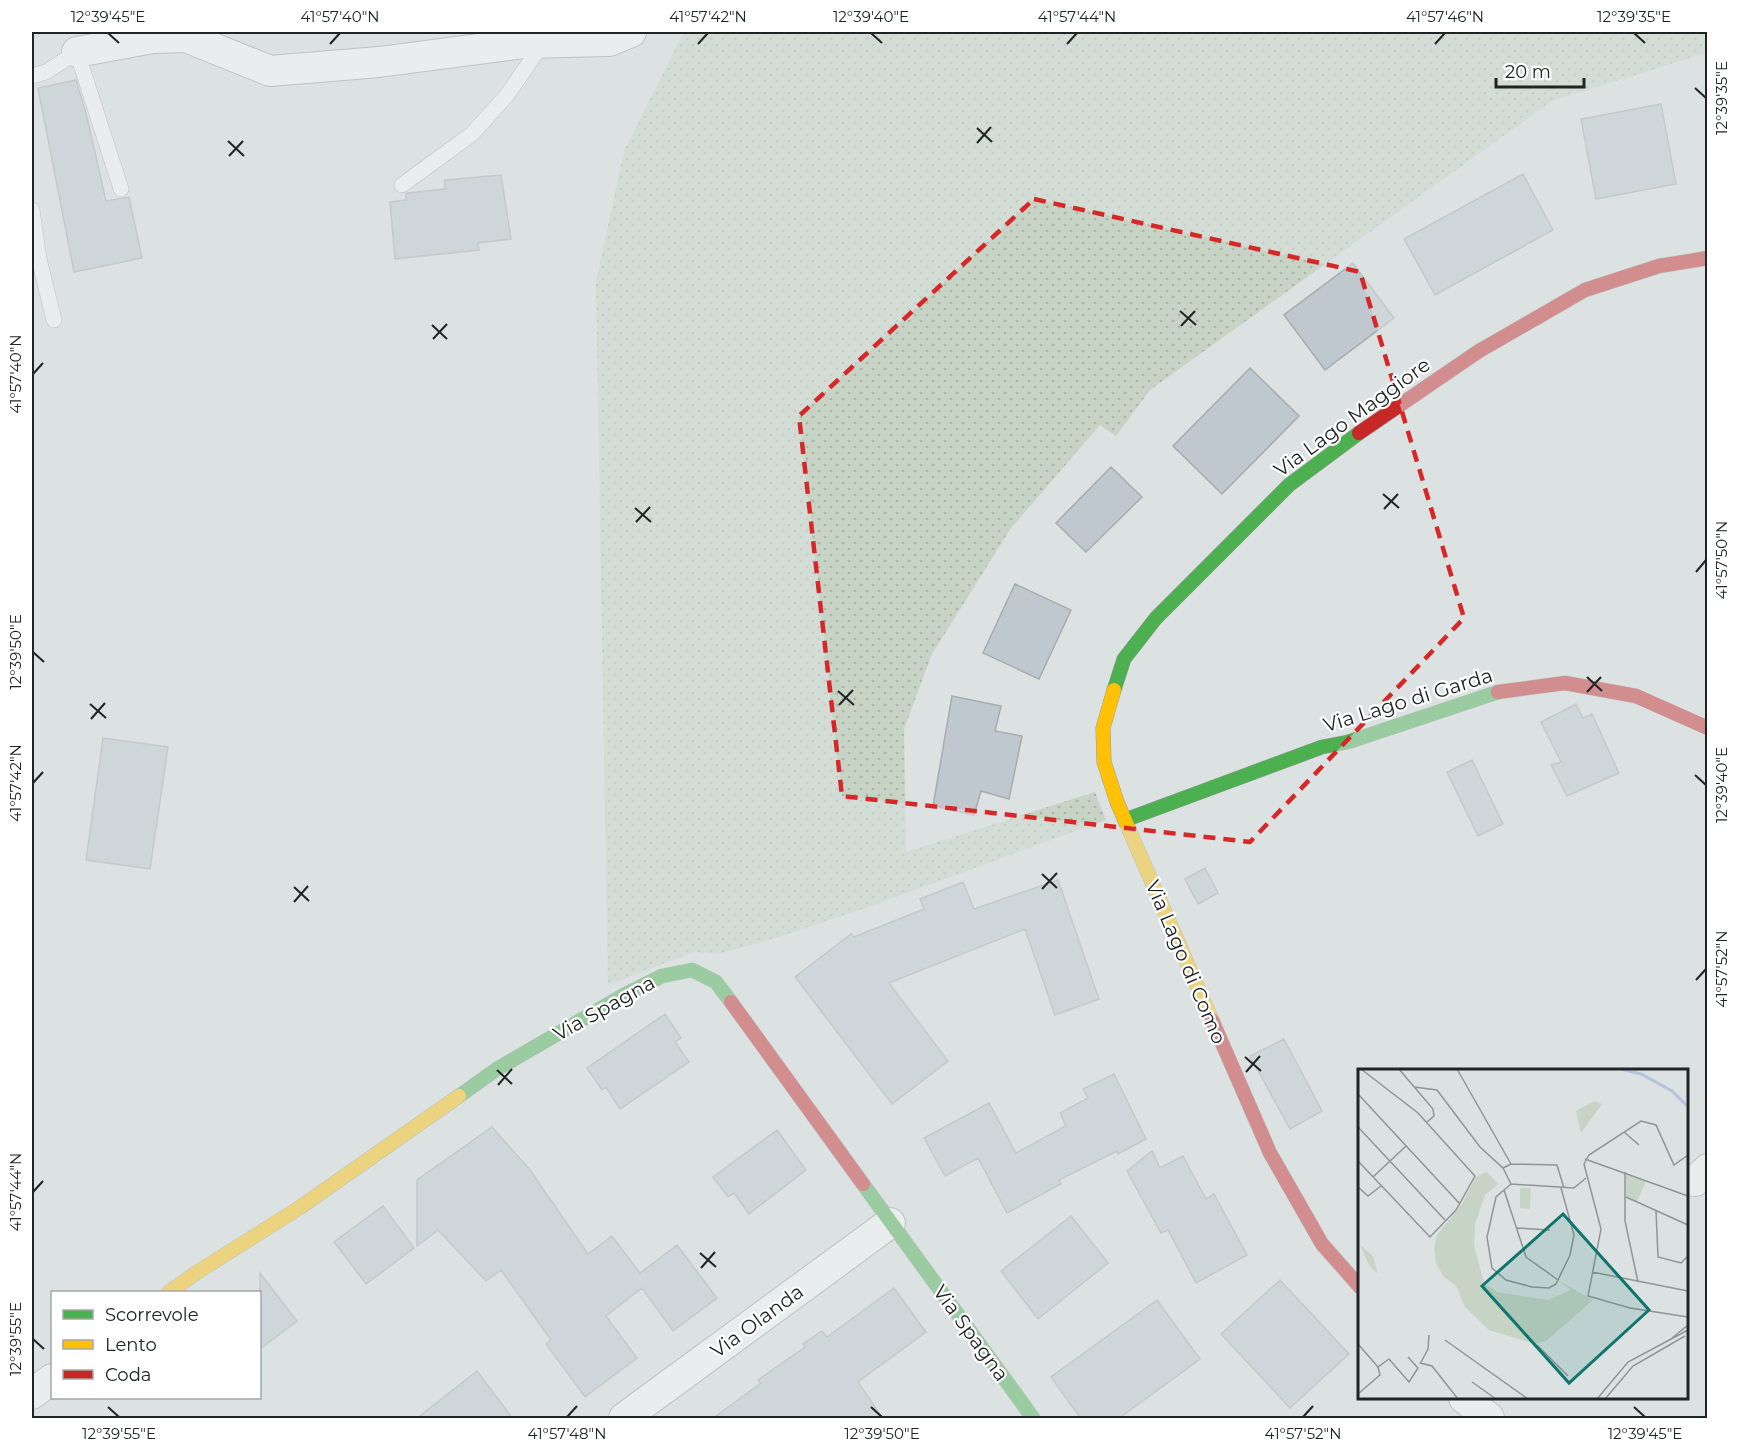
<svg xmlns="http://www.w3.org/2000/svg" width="1739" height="1450" viewBox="0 0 1739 1450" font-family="Montserrat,sans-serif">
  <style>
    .grass { fill: url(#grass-dots) }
    .building { fill: #bec8ce; stroke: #a8acad; stroke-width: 1.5 }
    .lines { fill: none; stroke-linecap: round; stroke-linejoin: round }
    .lane-casing { stroke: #999d9e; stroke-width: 16 }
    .street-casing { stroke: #999d9e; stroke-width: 32 }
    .fast-casing { stroke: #999d9e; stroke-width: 15 }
    .slow-casing { stroke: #999d9e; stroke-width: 15 }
    .jam-casing { stroke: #999d9e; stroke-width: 15 }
    .lane { stroke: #fafafb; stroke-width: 15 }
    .street { stroke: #fafafb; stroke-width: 30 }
    .fast { stroke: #4caf50; stroke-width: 14 }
    .slow { stroke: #ffc107; stroke-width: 14 }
    .jam { stroke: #c62828; stroke-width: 14 }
    .marked { fill: none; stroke: #d62828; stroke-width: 4.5; stroke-dasharray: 12 8; stroke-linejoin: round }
    .ticks { fill: none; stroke: #202424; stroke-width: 2 }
    .labels { text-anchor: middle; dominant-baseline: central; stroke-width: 4.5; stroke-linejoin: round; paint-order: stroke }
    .street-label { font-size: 20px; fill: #202424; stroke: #fff }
    .inset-river { fill: none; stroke: #b6c3df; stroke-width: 3 }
    .inset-road { fill: none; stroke: #919596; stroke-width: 1.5 }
    .view { fill: #0f766e; fill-opacity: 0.15; stroke: #0f766e; stroke-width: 3 }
    .inset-edge { fill: none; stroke: #202424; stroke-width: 3 }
    .neatline { fill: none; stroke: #202424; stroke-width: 2 }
    .ticks-label { font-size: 15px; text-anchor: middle; fill: #202424 }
  </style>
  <defs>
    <pattern id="grass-dots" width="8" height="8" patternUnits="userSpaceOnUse" patternTransform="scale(1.5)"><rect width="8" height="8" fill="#c7d4c5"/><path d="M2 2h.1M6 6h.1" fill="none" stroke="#abb6a9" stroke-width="1.8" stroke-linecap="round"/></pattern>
  </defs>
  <rect width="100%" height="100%" fill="#dce1e2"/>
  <path class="grass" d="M684,32H1707V53L1702,54L1552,101L1150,390L1116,436L1100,425L1011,528L932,654L904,729L906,852L1095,792L1106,820L865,908L776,938L717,954L694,952L608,985L596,282L624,151Z"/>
  <path class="building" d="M76,80L86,113L106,201L129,197L142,258L74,272L38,88Z
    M1661,104L1676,184L1596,199L1581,119Z
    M1523,174L1553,230L1435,295L1404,239Z
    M501,175L511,239L478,243L479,250L395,259L390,202L406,200V194L408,193L445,189V180Z
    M1353,263L1394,318L1325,370L1284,315Z
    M1250,368L1299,416L1222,494L1173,446Z
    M1111,467L1142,497L1086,552L1056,523Z
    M1015,584L1071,610L1039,679L983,653Z
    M952,696L1001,706L995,731L1022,736L1009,799L981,791L974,815L933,806Z
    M1576,704L1583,718L1592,714L1619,773L1567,796L1551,765L1561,762L1541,722Z
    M103,738L168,747L150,869L86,860Z
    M1472,760L1503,824L1478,836L1447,772Z
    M1205,868L1218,893L1198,904L1185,879Z
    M1058,880L1099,999L1055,1015L1025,929L889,983L948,1061L892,1104L795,977L851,934L854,937L924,909L920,899L963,882L974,909Z
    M665,1014L681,1038L675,1042L689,1062L620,1109L606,1087L602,1090L587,1068Z
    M1284,1039L1322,1111L1290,1129L1250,1056Z
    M1114,1074L1146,1139L1118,1154L1117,1151L1059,1180L1061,1184L1007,1213L978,1158L945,1176L924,1138L989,1103L1016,1153L1066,1126L1060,1113L1088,1098L1083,1089Z
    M492,1127L530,1170L588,1254L612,1236L640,1273L677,1245L717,1298L673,1331L642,1288L606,1316L637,1358L585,1397L546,1344L551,1340L501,1270L486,1281L438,1230L417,1246V1180Z
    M777,1130L806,1170L749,1214L734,1193L728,1197L713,1177Z
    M1152,1151L1160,1168L1183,1156L1206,1199L1214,1194L1247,1255L1196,1283L1168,1230L1161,1233L1127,1171Z
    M383,1206L414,1248L366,1284L334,1242Z
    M1071,1216L1108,1263L1038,1319L1001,1271Z
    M260,1273L297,1321L260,1349Z
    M1280,1280L1349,1354L1290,1408L1221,1334Z
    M894,1288L926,1332L858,1382L883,1419H712L761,1383L758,1380L805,1347L803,1344L822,1331L827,1337Z
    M1157,1300L1200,1359L1118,1419H1081L1051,1377Z
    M477,1371L513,1419H416Z"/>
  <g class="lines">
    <g class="lane-casing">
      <path id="lane" d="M32,76L46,72L77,52L121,189
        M402,185L472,134L507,95L543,43
        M32,210L39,259L54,320"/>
    </g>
    <g class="street-casing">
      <path id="street" d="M77,52L153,38L186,37L270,71L379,62L524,43L609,41L631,32
        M1695,1181L1708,1169
        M32,1394L52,1379
        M1464,1398L1489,1418
        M624,1418L890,1223"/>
    </g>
    <g class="fast-casing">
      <path id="fast" d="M1114,690L1124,659L1156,618L1289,485L1359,433
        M1125,820L1322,747L1348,742L1498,692
        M459,1096L497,1069L624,995L662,976L692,970L716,982L731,1002
        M863,1184L1033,1418"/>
    </g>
    <g class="slow-casing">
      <path id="slow" d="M1114,690L1103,728L1104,762L1117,802L1212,1020
        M169,1292L196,1273L299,1208L459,1096"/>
    </g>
    <g class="jam-casing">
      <path id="jam" d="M1359,433L1479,351L1585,290L1659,266L1708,258
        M1498,692L1565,683L1636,696L1708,728
        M731,1002L863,1184
        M1212,1020L1270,1153L1322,1244L1360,1287"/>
    </g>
    <use href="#lane" class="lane"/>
    <use href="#street" class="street"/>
    <use href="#fast" class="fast"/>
    <use href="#slow" class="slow"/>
    <use href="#jam" class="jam"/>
  </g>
  <path d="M0 0H1739V1450H0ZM1034,199L1360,272L1464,618L1250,842L842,796L799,416Z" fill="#dce1e2" fill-opacity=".55" fill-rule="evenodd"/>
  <path class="marked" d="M1034,199L1360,272L1464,618L1250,842L842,796L799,416Z"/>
  <path class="ticks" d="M108,33L119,43M871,33L882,43M1634,33L1645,43M330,44L340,33M698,44L708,33M1067,44L1077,33M1435,44L1445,33M1695,88L1706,98M977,128L992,142M228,141L244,156M977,143L991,127M229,156L243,141M1180,311L1196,325M432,325L447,339M1181,326L1195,311M433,339L447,324M33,374L43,363M1383,494L1399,508M635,508L651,522M1384,509L1398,494M636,522L650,507M1696,572L1706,560M33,652L44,662M1587,677L1602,691M838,691L854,705M1587,692L1601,677M90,704L106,718M839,705L853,690M91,719L105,703M1695,775L1706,785M33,783L43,772M1042,874L1057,888M294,887L309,901M1042,889L1057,873M294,902L308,886M1696,980L1706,969M1245,1057L1261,1071M497,1070L512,1084M1246,1072L1260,1056M498,1085L512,1069M33,1192L43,1181M700,1253L716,1267M701,1268L715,1252M33,1339L44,1349M108,1407L119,1417M871,1407L882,1417M1634,1407L1645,1417M567,1417L577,1406M1303,1417L1313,1406"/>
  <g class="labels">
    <g class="street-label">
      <text transform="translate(1352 417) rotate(-36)">Via Lago Maggiore</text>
      <text transform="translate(1408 700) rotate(-17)">Via Lago di Garda</text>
      <text transform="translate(1186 962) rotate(67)">Via Lago di Como</text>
      <text transform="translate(604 1008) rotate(-29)">Via Spagna</text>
      <text transform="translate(757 1321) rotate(-36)">Via Olanda</text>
      <text transform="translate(971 1333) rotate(54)">Via Spagna</text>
    </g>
  </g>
  <g transform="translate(1358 1069)">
    <rect width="330" height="330" fill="#dce1e2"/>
    <path d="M129,103L140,115L127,126L117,155L116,176L126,214L139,223L190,231L213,221L201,212L235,231L188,272L177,275L131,261L107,238L98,217L85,207L78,194L76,180L79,166L104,135L118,108ZM268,106L288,112L279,132L268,127ZM162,119H173L172,140L162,139ZM2,176L15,187L20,205L11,196Z" fill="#c7d4c5"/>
    <path d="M236,32L244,35L223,64L218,42Z" fill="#c7d4c5"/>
    <path class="inset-river" d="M263,0L283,5L314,22L330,38"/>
    <path class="inset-road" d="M41,0L75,40L76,47L69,53M99,0L153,95M56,18L79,21L122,78L145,99L153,95M0,25L102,135M0,58L87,151M266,63L281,76M330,86L316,96L298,56L283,52L231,86L226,95L243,160L230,227L272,239L330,248M227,90L330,127M0,92L72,168L98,141L117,107L60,44L3,0M153,95L199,96L206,119M145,99L153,115L138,128L129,168L134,199L148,211L174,218L191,219L198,215L212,186L216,166L203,119M267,103V152L280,213M15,108L48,77M153,115L216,119L228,109M0,118L10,127L23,117M146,121L168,188L200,211M268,128L330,156M298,142L300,188L323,194L330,187M159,159L192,161M234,203L330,222M314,269L330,256M87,271L170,330M0,275L20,298M179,276L210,307M62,294L74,297L100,330M62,295L70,280L71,266M20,298L31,290L51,313L60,299L50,288M114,313L138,330M0,325L22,306L20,298M239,330L270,293L330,261M247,330L275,297L327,267"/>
    <path class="view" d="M205,145L291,241L211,314L124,217Z"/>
    <rect width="330" height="330" class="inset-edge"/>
  </g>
  <rect width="1739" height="1450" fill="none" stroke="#ffffff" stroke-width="66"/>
  <rect x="51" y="1291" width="210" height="108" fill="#ffffff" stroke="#a6a7a7" stroke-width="1.5"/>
  <rect x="63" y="1310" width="30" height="9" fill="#4caf50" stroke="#a6a7a7" stroke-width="1.5"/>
  <text x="105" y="1321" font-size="18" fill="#202424">Scorrevole</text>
  <rect x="63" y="1340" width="30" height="9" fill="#ffc107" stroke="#a6a7a7" stroke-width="1.5"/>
  <text x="105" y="1351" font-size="18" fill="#202424">Lento</text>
  <rect x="63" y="1370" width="30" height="9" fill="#c62828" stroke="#a6a7a7" stroke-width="1.5"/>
  <text x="105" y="1381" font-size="18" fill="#202424">Coda</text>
  <path d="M1496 78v9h88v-9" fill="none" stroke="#202424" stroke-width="3"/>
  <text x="1505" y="78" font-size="18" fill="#202424" stroke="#ffffff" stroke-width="4.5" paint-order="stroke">20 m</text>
  <rect x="33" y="33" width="1673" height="1384" class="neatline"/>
  <g class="ticks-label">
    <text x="108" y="22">12°39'45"E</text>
    <text x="340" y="22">41°57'40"N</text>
    <text x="708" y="22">41°57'42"N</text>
    <text x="871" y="22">12°39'40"E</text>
    <text x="1077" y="22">41°57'44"N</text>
    <text x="1445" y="22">41°57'46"N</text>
    <text x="1634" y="22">12°39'35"E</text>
    <text transform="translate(1722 98) rotate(-90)" y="5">12°39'35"E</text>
    <text transform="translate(16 374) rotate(-90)" y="5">41°57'40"N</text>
    <text transform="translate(1722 560) rotate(-90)" y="5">41°57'50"N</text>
    <text transform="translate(16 652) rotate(-90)" y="5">12°39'50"E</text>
    <text transform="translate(16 783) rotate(-90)" y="5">41°57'42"N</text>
    <text transform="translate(1722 785) rotate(-90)" y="5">12°39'40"E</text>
    <text transform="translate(1722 969) rotate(-90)" y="5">41°57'52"N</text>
    <text transform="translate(16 1192) rotate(-90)" y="5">41°57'44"N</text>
    <text transform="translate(16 1339) rotate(-90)" y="5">12°39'55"E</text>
    <text x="119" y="1439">12°39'55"E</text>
    <text x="567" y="1439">41°57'48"N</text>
    <text x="882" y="1439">12°39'50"E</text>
    <text x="1303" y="1439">41°57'52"N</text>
    <text x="1645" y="1439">12°39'45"E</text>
  </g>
</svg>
